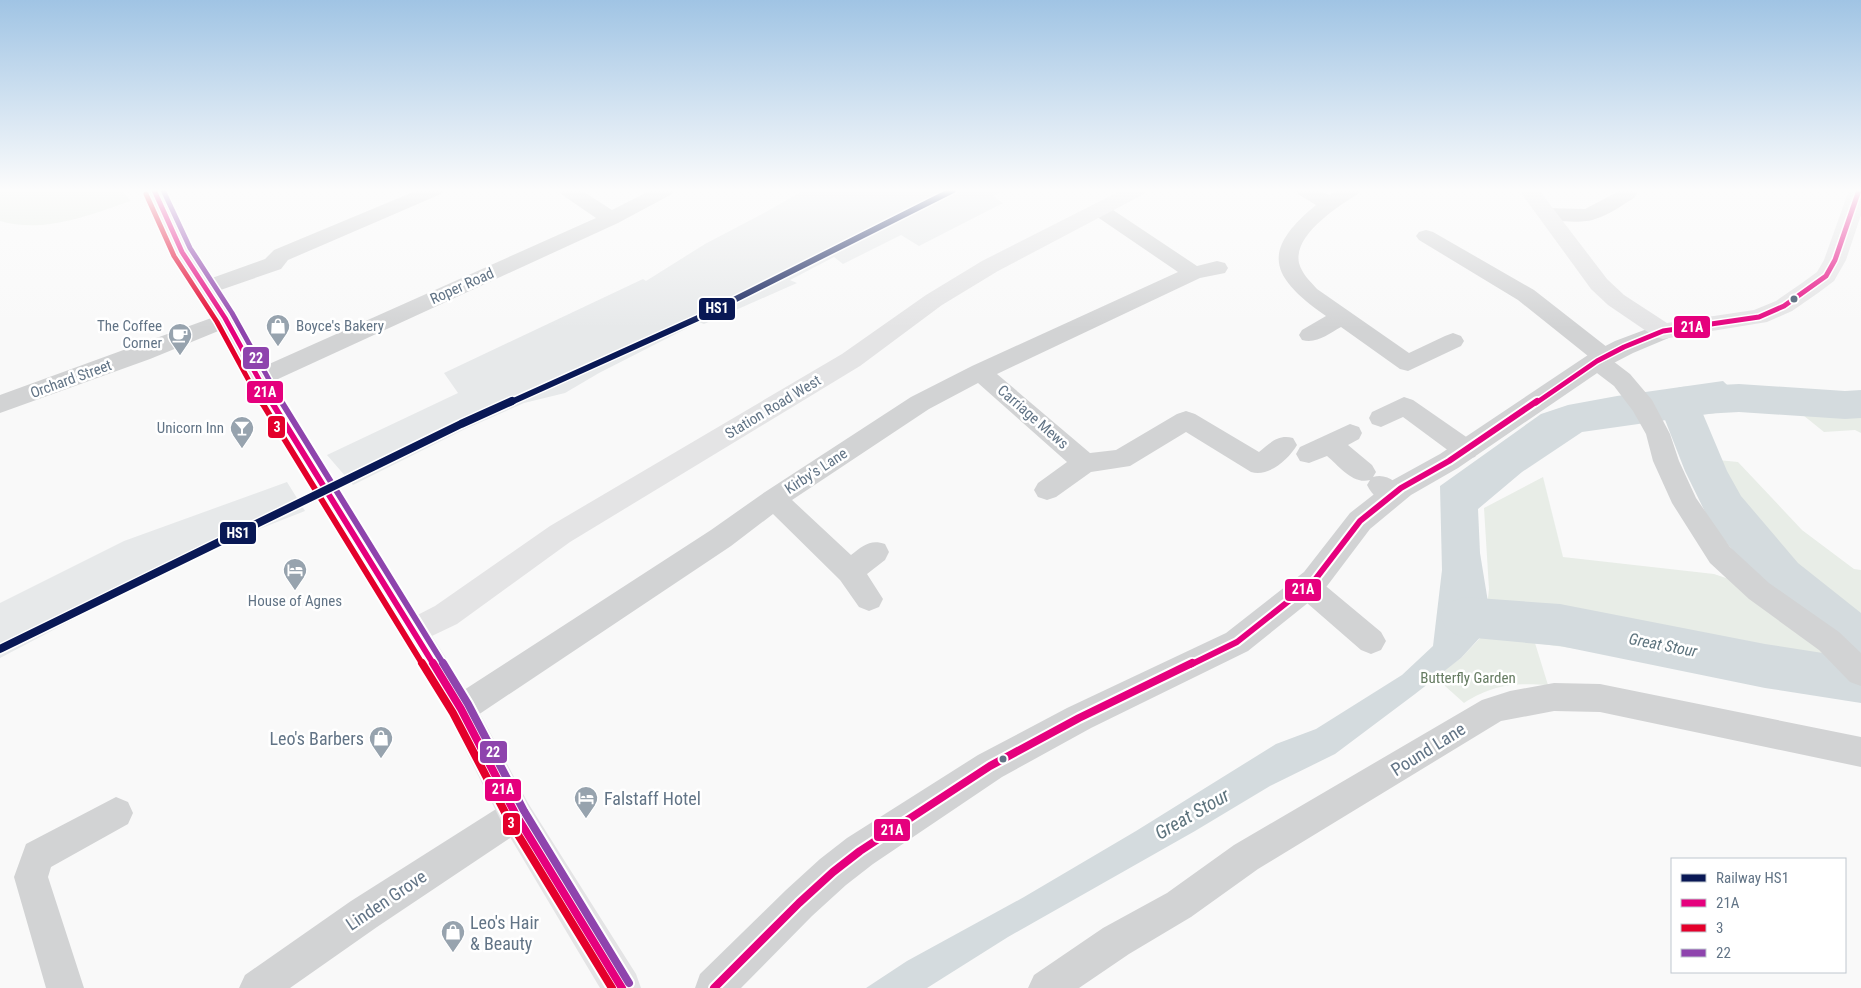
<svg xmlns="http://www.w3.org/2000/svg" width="1861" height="988" viewBox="0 0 1861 988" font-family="'Roboto Condensed',sans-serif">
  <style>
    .built { fill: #e7e9ea }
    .green { fill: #e8ede7 }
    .water { fill: #d4dbde }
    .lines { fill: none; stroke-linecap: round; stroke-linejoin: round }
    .river { fill: #d4dbde; fill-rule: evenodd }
    .minor { fill: #d2d3d4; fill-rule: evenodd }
    .tertiary { fill: #d2d3d4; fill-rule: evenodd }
    .secondary { fill: #e4e4e5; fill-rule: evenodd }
    .primary { fill: #e4e4e5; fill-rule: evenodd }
    .bus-1-far2-casing { stroke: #fff; stroke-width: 8 }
    .bus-1-far1-casing { stroke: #fff; stroke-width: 10 }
    .bus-1-casing { stroke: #fff; stroke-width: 12 }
    .bus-2-far2-casing { stroke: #fff; stroke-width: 8 }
    .bus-2-far1-casing { stroke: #fff; stroke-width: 10 }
    .bus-2-casing { stroke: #fff; stroke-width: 12 }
    .bus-3-far2-casing { stroke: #fff; stroke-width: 8 }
    .bus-3-far1-casing { stroke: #fff; stroke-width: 10 }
    .bus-3-casing { stroke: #fff; stroke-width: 12 }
    .bus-1-far2 { stroke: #e5007d; stroke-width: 5 }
    .bus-1-far1 { stroke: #e5007d; stroke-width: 6 }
    .bus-1 { stroke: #e5007d; stroke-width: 8 }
    .bus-2-far2 { stroke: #e4002b; stroke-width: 5 }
    .bus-2-far1 { stroke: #e4002b; stroke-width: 6 }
    .bus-2 { stroke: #e4002b; stroke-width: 8 }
    .bus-3-far2 { stroke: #8e44ad; stroke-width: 5 }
    .bus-3-far1 { stroke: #8e44ad; stroke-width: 6 }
    .bus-3 { stroke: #8e44ad; stroke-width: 8 }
    .rail-1-far1-casing { stroke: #fff; stroke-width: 9 }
    .rail-1-casing { stroke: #fff; stroke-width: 11 }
    .rail-1-far1 { stroke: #091855; stroke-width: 6 }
    .rail-1 { stroke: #091855; stroke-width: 8 }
    .bus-dot { fill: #627486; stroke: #fff; stroke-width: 2 }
    .labels { text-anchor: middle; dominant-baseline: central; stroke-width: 5; stroke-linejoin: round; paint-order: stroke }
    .street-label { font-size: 15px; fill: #627486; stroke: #fff }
    .poi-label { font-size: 15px; fill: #627486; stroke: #fff; text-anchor: end }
    .park-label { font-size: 15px; fill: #667c62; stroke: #fff }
    .water-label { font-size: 16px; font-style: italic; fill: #5e747e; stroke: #fff }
    .near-poi-label { font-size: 18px; fill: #627486; stroke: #fff; text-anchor: start }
    .near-street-label { font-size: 18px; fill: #627486; stroke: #fff }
    .near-water-label { font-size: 19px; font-style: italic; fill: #5e747e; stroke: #fff }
    .line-badge { stroke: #fff; stroke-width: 2 }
    .badge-label { font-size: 14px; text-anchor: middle; font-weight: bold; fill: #fff }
  </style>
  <rect width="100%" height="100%" fill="#f9f9f9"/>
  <path class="built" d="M804,190H1006L993,196L1003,203L919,246L901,235L843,264L834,257L790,280L797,283L704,324L699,322L599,373L565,393L524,403L465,429L353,485L327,455L458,393L444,373L643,279L646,281L705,244L764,213Z
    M287,482L305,511L205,550L0,658V603L124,541Z"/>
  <path class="green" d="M0,190H121L131,201C89,215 44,234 0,221Z
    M1793,407L1861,412V433L1855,430L1824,432Z
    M1708,459L1738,462L1802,530L1854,569L1861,570V632L1818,600L1773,558L1732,508Z
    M1543,477L1563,557L1714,574L1741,583L1861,673V688L1535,643L1548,685C1514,683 1494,684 1464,703L1435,677L1461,658L1484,634L1489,589L1484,508Z"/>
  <path class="water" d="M1723,381L1751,408L1582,432L1522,472L1478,509L1480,553L1488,602L1485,632L1461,658L1415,694L1335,754L1270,786L1195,831L1008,937L927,988H866L907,961L1024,897L1136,831L1276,744L1316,729L1402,675L1433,646L1442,570L1440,486L1541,414L1568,405L1617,396Z"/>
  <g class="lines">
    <path class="river" d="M1739,384L1845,391L1861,390V418L1845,419L1739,412L1703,414L1727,471L1741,496L1798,563L1861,613V703L1765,688L1560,646L1464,637L1447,631L1440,617L1447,603L1464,597L1560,604L1765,644L1842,656L1764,591L1709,520L1685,471L1658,402L1664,392L1681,387Z"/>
    <path class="minor" d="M418,190H444L441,194L288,260L281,269L206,295L198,293L195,288L198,283L265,259L274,250Z
      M558,190H581L612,210L651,190H675L672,194L618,223L265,385L257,387L249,385L245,379L249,373L596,218L561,194Z
      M1295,190H1319L1329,195L1338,190H1361L1358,194C1337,207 1293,235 1299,263C1302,274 1310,281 1317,289L1409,353L1445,336L1453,333L1461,336L1464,341L1461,346L1408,371L1400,369L1341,327C1328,334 1317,344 1302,340L1299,335L1302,330L1326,316C1270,277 1260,251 1316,205L1298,194Z
      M1621,190H1634L1637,194L1634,198C1622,205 1609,215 1595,219C1584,224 1552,221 1540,218L1537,214L1540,210L1547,208L1585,209Z
      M1100,204L1107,206L1197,266L1217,261L1225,263L1228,268L1225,273L1200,278L997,374L1090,453L1116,450L1177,414L1186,411L1195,414L1259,452C1270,443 1278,434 1293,438L1297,445C1288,460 1269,477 1251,472L1186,432L1130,466L1091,472L1056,497L1047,500L1038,497L1034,490L1038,483L1067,462L978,383L929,409L792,500L851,555C863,546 870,539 885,544L889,552L885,560L867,574L883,599L879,607L869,611L859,607L840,580L773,514L731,546L472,719L461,723L450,719L446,709L450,699L711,530L765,492L911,397L972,366L1178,272L1093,214L1090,210L1093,206Z
      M1426,230L1433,232L1534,290L1612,351L1616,357L1613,361L1630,374L1652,400L1670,434L1679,461L1696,498L1730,547L1769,583L1839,632L1861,653V686L1850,682L1819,650L1749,599L1710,563L1672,503L1653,461L1646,434L1633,411L1614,386L1589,367L1585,361L1588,356L1518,300L1419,240L1416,236L1419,232Z
      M225,313L233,315L236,320L233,325L150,359L0,413V395Z
      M1404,397L1413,400L1475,443L1479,450L1475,457L1466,459L1457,457L1403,417L1381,427L1372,424L1369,418L1372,412Z
      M1350,424L1359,427L1362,433L1359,439L1348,445L1372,465L1376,472L1373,477C1387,473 1399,483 1405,495L1401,502C1386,507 1374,499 1367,485L1370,480C1353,485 1339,466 1327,456L1309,463L1300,461L1296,454L1300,447Z
      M1305,577L1327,587L1381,632L1386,641L1381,650L1371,654L1361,650L1307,603L1295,597L1291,589L1295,581Z
      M1554,683L1600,684L1861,737V767L1600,712L1554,711L1501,721L1258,869L1191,917L1129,954L1079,988H1028L1034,975L1103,928L1167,893L1234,845L1482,700L1510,691Z
      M116,797L128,802L133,813L128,824L51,867L48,877L84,988H46L14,877L26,844Z
      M516,799L528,804L533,815L528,826L377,927L290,988H239L245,975L351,901L504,804Z"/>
    <path class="tertiary" d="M1663,323L1671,325L1675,331L1671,337L1633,353L1606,367L1458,468L1411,495L1370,529L1324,590L1248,651L1091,728L1002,777L873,864L846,885L812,916L741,988H695L700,974L786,890L820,859L847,838L978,755L1067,708L1226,633L1304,572L1350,513L1391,481L1440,454L1588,355L1615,341Z"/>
    <path class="secondary" d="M1122,190H1147L1144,194L998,271L942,305L860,366L570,542L457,624L413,645L402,641L398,632L402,623L435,606L550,526L842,354L926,295L982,261Z
      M1519,190H1539L1607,279L1624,295L1667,323L1754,310L1776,301L1802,283L1817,272L1824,260L1849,190H1861V215L1846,260L1834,281L1818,293L1792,311L1767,322L1663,339L1655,337L1608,305L1591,289Z"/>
    <path class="primary" d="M144,190H164L193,252L237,318L268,377L472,699L528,803L636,974L641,988H600L504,827L450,719L245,379L213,318L171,252Z"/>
    <g class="bus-1-far2-casing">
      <path id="bus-1-far2" d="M154,190L182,252L225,318L272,403
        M1536,403L1597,361L1624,347L1663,331L1759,317L1784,306L1826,276L1835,260L1859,190"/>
    </g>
    <g class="bus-1-far1-casing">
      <path id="bus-1-far1" d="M271,401L434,665
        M1190,665L1237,642L1314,581L1360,521L1401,488L1449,461L1537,401"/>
    </g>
    <g class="bus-1-casing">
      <path id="bus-1" d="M433,663L461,709L516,815L622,988
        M714,988L799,903L833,872L860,851L990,766L1079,718L1192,663"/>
    </g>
    <g class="bus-2-far2-casing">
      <path id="bus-2-far2" d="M146,194L174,256L217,322L261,403"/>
    </g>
    <g class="bus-2-far1-casing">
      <path id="bus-2-far1" d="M261,401L423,665"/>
    </g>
    <g class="bus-2-casing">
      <path id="bus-2" d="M422,663L453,713L509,820L612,988"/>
    </g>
    <g class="bus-3-far2-casing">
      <path id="bus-3-far2" d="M163,190L190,248L232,313L282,403"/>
    </g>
    <g class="bus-3-far1-casing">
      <path id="bus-3-far1" d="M281,401L444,665"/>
    </g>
    <g class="bus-3-casing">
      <path id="bus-3" d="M443,663L468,704L524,811L629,983"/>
    </g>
    <use href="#bus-1-far2" class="bus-1-far2"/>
    <use href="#bus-1-far1" class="bus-1-far1"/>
    <use href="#bus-1" class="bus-1"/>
    <use href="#bus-2-far2" class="bus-2-far2"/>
    <use href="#bus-2-far1" class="bus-2-far1"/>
    <use href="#bus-2" class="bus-2"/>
    <use href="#bus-3-far2" class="bus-3-far2"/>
    <use href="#bus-3-far1" class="bus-3-far1"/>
    <use href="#bus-3" class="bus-3"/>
    <g class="rail-1-far1-casing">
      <path id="rail-1-far1" d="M509,403L698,318L953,190"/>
    </g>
    <g class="rail-1-casing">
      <path id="rail-1" d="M0,649L461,424L512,401"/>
    </g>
    <use href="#rail-1-far1" class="rail-1-far1"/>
    <use href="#rail-1" class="rail-1"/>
  </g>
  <linearGradient id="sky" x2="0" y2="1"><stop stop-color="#a0c4e4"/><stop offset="0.58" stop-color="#fcfcfc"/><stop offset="1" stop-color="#fcfcfc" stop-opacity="0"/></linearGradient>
  <rect width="1861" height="328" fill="url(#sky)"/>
  <defs>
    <g id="shop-pin" transform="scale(1.25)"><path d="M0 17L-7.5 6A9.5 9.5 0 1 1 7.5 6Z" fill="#97a3ae" stroke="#fff"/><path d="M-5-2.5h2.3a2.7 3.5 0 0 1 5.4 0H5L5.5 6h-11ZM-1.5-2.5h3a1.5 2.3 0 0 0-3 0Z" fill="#fff"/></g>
    <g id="cafe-pin" transform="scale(1.25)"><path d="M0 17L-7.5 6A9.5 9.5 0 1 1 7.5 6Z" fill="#97a3ae" stroke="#fff"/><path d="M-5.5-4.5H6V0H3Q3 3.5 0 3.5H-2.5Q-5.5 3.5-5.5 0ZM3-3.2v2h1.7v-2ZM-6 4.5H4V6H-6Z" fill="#fff"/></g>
    <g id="bar-pin" transform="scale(1.25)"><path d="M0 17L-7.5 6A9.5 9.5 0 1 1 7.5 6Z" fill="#97a3ae" stroke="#fff"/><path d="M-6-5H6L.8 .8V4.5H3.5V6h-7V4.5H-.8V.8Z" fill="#fff"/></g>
    <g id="hotel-pin" transform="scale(1.25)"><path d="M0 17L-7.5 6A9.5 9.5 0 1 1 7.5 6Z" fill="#97a3ae" stroke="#fff"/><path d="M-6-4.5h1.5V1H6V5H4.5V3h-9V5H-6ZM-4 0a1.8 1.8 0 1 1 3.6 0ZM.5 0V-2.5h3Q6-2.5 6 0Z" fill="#fff"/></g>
  </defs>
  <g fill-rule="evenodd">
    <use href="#shop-pin" x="278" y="326"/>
    <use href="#cafe-pin" x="180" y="335"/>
    <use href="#bar-pin" x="242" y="428"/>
    <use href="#hotel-pin" x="295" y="570"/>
    <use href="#shop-pin" x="381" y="738"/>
    <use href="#hotel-pin" x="586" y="798"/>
    <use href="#shop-pin" x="453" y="932"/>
  </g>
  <g class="bus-dot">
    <circle cx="1794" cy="299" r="4.5"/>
    <circle cx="1003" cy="759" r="4.5"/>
  </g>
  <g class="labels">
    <g class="street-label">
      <text transform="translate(462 286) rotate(-24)">Roper Road</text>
      <text transform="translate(71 379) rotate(-20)">Orchard Street</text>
      <text transform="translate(773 407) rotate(-31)">Station Road West</text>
      <text transform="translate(1033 417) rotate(41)">Carriage Mews</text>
      <text transform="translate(816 471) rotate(-33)">Kirby's Lane</text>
    </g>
    <g class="poi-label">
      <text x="162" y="326">The Coffee<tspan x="162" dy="17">Corner</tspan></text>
      <text x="296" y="326" text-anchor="start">Boyce's Bakery</text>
      <text x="224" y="428">Unicorn Inn</text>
      <text x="295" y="601" text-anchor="middle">House of Agnes</text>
    </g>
    <g class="park-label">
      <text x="1468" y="678">Butterfly Garden</text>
    </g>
    <g class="water-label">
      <text transform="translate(1663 645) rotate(11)">Great Stour</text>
    </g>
    <g class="near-poi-label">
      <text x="364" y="738" text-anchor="end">Leo's Barbers</text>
      <text x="604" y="798">Falstaff Hotel</text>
      <text x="470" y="922">Leo's Hair<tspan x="470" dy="21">&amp; Beauty</tspan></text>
    </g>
    <g class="near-street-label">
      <text transform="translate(1428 749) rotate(-32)">Pound Lane</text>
      <text transform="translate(386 900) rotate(-34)">Linden Grove</text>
    </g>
    <g class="near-water-label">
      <text transform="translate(1192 814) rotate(-30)">Great Stour</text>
    </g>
  </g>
  <g class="line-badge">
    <rect x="698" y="297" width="38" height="24" rx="5" fill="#091855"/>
    <rect x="1673" y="315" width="38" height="24" rx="5" fill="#e5007d"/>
    <rect x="242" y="346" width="28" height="24" rx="5" fill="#8e44ad"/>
    <rect x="246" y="380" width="38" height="24" rx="5" fill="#e5007d"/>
    <rect x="267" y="415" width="19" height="24" rx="5" fill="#e4002b"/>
    <rect x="219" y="521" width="38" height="24" rx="5" fill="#091855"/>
    <rect x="1284" y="578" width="38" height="24" rx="5" fill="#e5007d"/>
    <rect x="479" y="740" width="29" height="24" rx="5" fill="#8e44ad"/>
    <rect x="484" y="778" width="38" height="24" rx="5" fill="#e5007d"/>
    <rect x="502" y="812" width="19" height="24" rx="5" fill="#e4002b"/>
    <rect x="873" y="818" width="38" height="24" rx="5" fill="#e5007d"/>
  </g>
  <g class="badge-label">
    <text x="717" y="313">HS1</text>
    <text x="1692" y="332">21A</text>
    <text x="256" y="363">22</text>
    <text x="265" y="397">21A</text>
    <text x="277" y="432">3</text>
    <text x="238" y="538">HS1</text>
    <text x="1303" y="594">21A</text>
    <text x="493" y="757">22</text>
    <text x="503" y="794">21A</text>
    <text x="511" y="828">3</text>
    <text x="892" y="835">21A</text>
  </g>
  <rect x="1671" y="858" width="175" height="115" fill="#ffffff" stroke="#c0c7cf"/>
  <rect x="1681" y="874" width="25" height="8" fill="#091855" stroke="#c0c7cf"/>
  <text x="1716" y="883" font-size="15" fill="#627486">Railway HS1</text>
  <rect x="1681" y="899" width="25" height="8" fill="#e5007d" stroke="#c0c7cf"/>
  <text x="1716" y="908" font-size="15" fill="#627486">21A</text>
  <rect x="1681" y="924" width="25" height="8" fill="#e4002b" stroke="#c0c7cf"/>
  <text x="1716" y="933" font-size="15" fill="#627486">3</text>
  <rect x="1681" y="949" width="25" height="8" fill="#8e44ad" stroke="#c0c7cf"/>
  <text x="1716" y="958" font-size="15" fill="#627486">22</text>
</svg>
